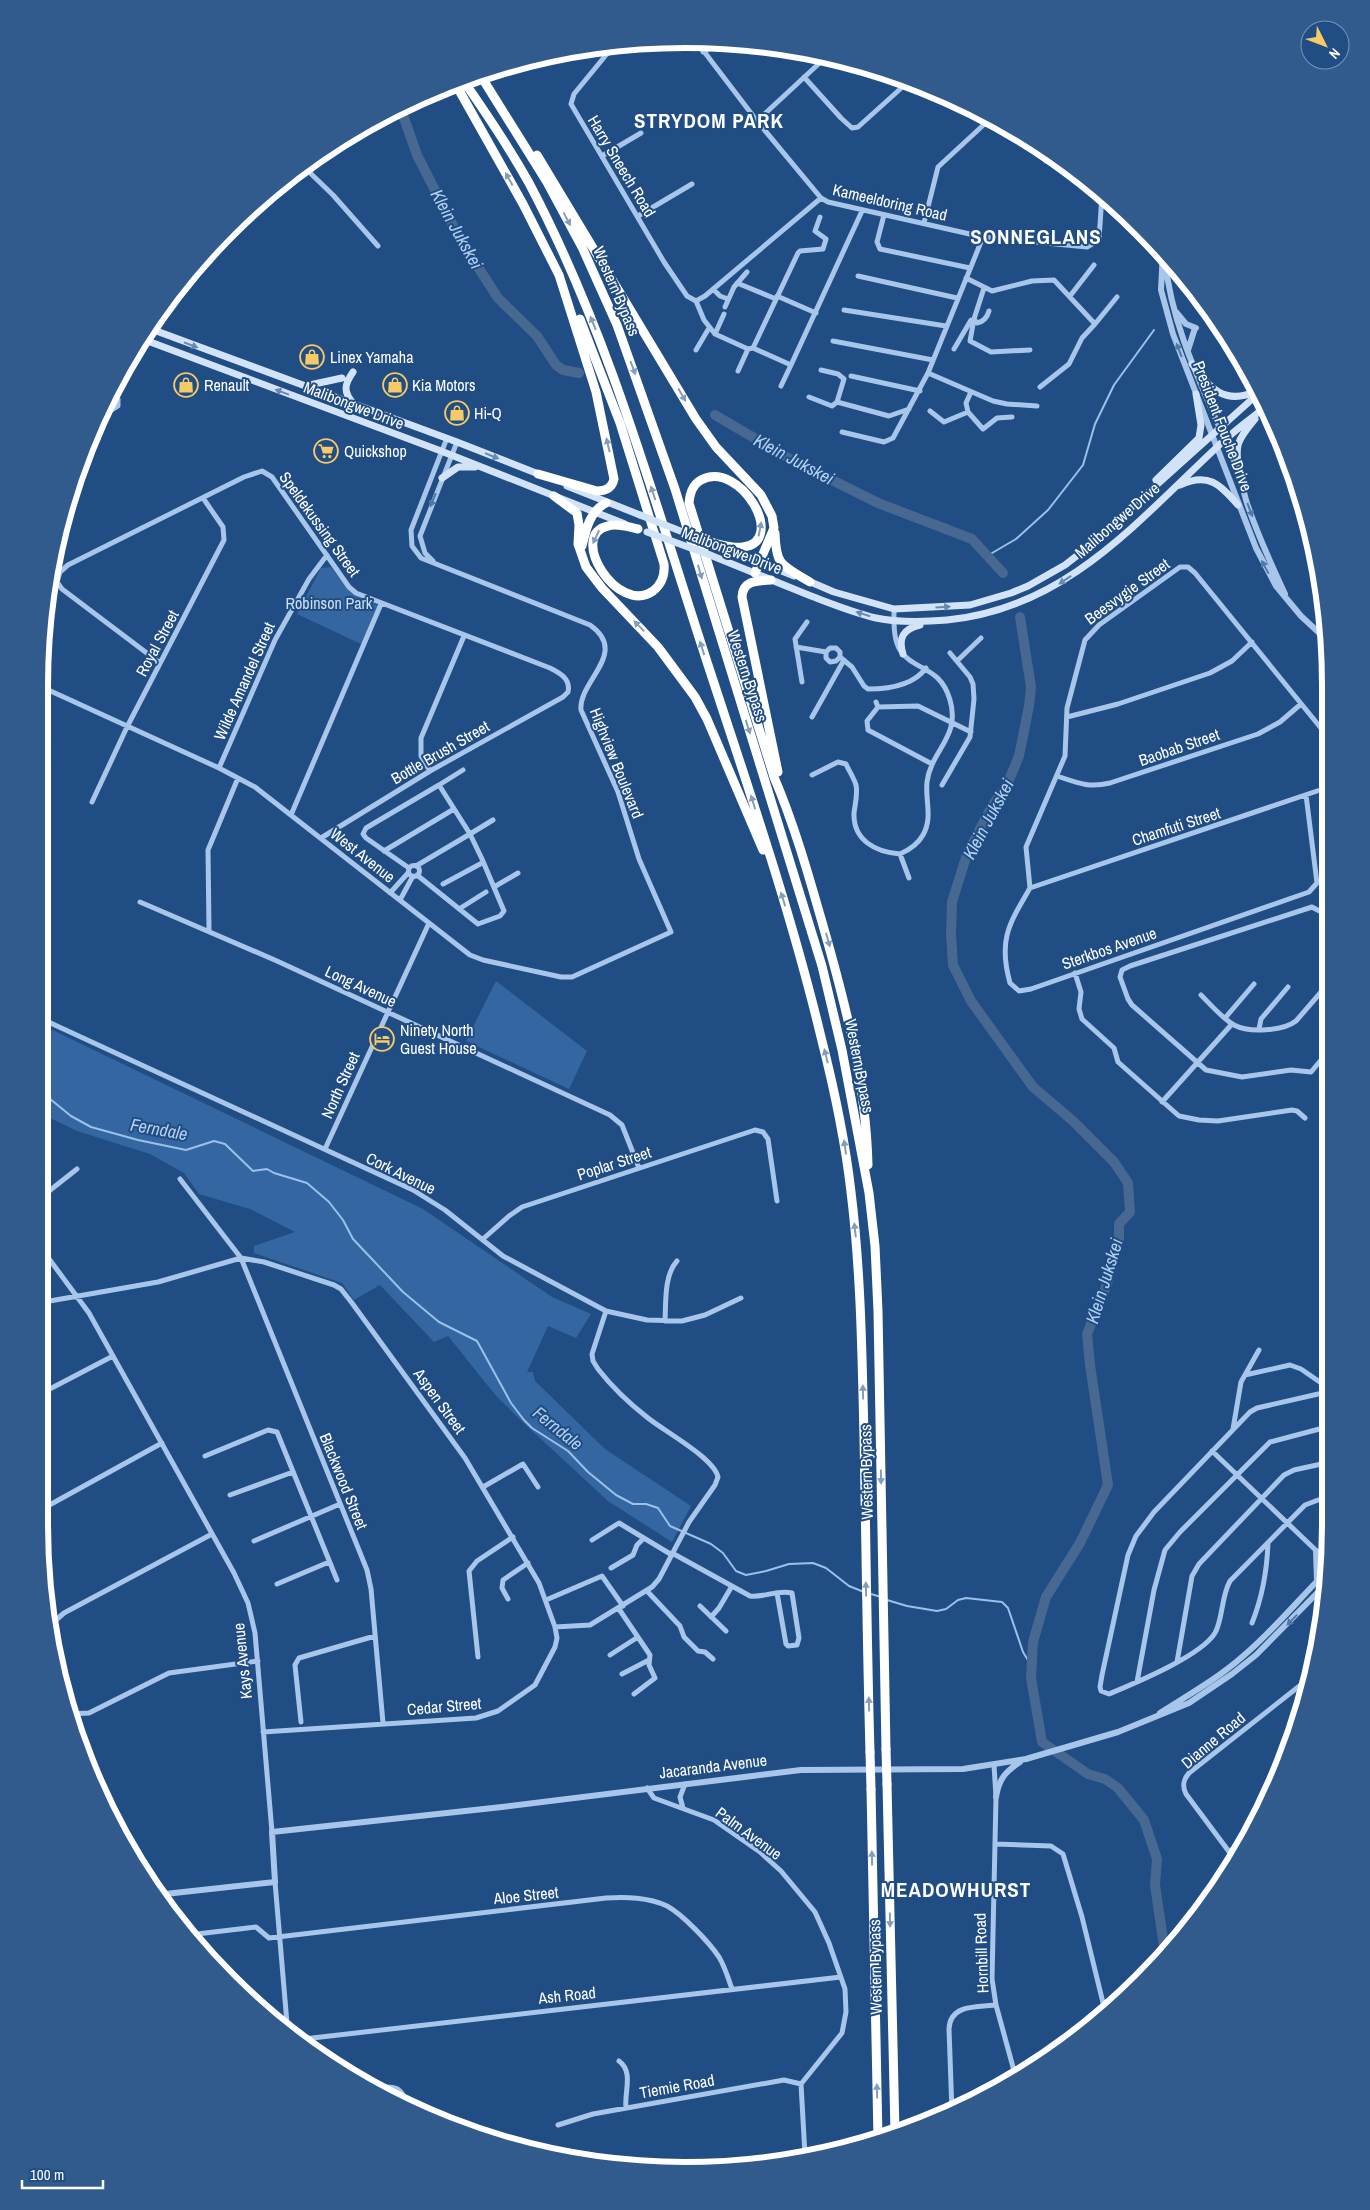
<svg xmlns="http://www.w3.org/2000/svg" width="1370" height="2210" viewBox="0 0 1370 2210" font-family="'Archivo Narrow',sans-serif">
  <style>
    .green { fill: #3467a1 }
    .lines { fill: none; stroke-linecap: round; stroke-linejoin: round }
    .stream { stroke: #9bc1ea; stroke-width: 2 }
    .river { stroke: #476890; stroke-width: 10 }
    .minor { stroke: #a7c6e9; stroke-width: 5 }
    .tertiary { stroke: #a7c6e9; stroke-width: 6 }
    .secondary { stroke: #d2e3f7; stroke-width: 7 }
    .motorway { stroke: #fff; stroke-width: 9 }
    .secondary-bridge { stroke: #d2e3f7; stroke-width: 7 }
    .motorway-bridge { stroke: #fff; stroke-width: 9 }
    .oneway { fill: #849dbb }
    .oneway2 { fill: #6789b1 }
    .oneway3 { fill: #4f77a7 }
    .labels { text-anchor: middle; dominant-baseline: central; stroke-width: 4; stroke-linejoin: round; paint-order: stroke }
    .street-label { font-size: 16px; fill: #fff; stroke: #204d83 }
    .poi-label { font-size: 16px; fill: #fff; stroke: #204d83; text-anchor: start }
    .park-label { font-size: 16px; fill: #cbe0f7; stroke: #204d83 }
    .water-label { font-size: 18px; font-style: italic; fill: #b3d0f1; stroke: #204d83 }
    .district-label { font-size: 21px; font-weight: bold; letter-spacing: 1px; fill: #fff; stroke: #204d83 }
    .rim { fill: none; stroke: #fff; stroke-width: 6 }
  </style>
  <rect width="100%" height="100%" fill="#204d83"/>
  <path class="green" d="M331,567C348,590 354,595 379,606L363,645L297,614L321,568Z
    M496,981L587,1051L569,1089L466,1041Z
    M44,1026L423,1209L552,1297L591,1314L576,1338L548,1326L527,1372H533L535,1381L605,1449L691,1506L672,1542L608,1501L529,1428L497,1397L448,1336L434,1342L380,1285L354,1300L342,1283L254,1253V1246L295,1232L250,1209L199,1194L184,1173L150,1154L77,1131L44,1115Z"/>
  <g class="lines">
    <path class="stream" d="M987,556L1016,539L1048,510L1083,465L1095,424L1114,385L1154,330
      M44,1094L71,1116L91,1127L138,1140L186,1150L214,1141L225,1144L253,1171L267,1169L274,1173L307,1183L329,1202L343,1220L353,1239L403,1292L439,1322L477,1341L511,1403L524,1420L532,1428L568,1451L588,1472L616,1495L633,1504H646L658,1508L670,1526L711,1544L723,1553L736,1571L746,1575L766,1571L789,1564L813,1563L826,1568L849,1586L864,1592
      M871,1594L881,1597
      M887,1600L907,1606L937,1611L946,1609L958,1600L966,1598L1002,1602L1008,1608L1023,1652L1032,1667"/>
    <path class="river" d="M397,110L404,118L417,155L461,241L498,298L537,336L556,365L563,370L579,373
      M715,415L790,459L878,503L972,539L1003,573
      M1020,617L1031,687L1029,706L1019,756L1007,785L992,806L967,854L952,902L951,934L953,965L971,1001L1033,1087L1073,1121L1114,1162L1128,1183L1130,1212L1119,1224V1240L1107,1284L1087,1334L1090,1365L1108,1485L1080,1543L1046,1597L1033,1642L1031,1678L1042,1742L1088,1774L1105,1779L1118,1788L1144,1820L1157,1859L1155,1885L1165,1953"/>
    <path class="minor" d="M696,41L757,121L821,198L828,202L983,237L1087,247L1099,240L1102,194
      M730,41L742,50L748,49L754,45
      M615,44L574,94L571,104L664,262L687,296L696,301
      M700,47L712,41
      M703,52L725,40
      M804,77L841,118L852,128L858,127L908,82
      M757,121L826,57
      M602,156L641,133
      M1046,161H1060
      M304,167L333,195L378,246
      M884,215L877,242L880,249L970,268
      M638,216L692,184
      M924,223L938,167L991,118
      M858,276L957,298
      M966,278L992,291L1032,281L1054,280L1095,324L1117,297
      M737,283L776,299
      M984,288L974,319L970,341L991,352L1030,350
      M713,289L720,296L728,299
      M777,296L816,313
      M1070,296L1094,265
      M696,301L704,320L715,334L748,349L753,348L791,365L862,211
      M696,301L705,296L821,198
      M725,307L734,287L747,272
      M844,310L946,326
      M715,334L724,314
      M833,341L933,360
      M753,348L798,253L800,251L823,249L826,239L815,231L820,217
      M954,349L971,320L974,319L977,323C983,322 987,318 989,311
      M696,350L709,328
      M738,371L748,349
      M928,373L993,401L1007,404L1037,406
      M851,376L920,391
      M781,386L791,365
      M1040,387L1069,364L1082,338L1095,324
      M809,397L832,406L837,402L844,379L838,374L821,370
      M837,402L889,416L909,409
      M930,411L944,422L968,412L983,429L997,418L1012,417
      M968,412L966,403L971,392
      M99,418L118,406V399L113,394
      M842,432L884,442L893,438L928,373L983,237
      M433,561L425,553L420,536L457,442
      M894,609C894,621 893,639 900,650C913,671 940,665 950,700C961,737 931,750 927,782C925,801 933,817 923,835C918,844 909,850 900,854
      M796,647L826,652L830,648H836L840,652V657L836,661L830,662L826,658V652
      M840,657L852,667L864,686L868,689C889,689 913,686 926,668
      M957,661L981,638
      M160,663L62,589L57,582L60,572L68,565L244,477L262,471L272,477L349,587L356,593L550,668C560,673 571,679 568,692L563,697L430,771L321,838
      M802,682L795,639L807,622
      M44,688L219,768L255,787L470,955L483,960L561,977H572L671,932L639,859L618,792L581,710C578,681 630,653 590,625L421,558L412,546L411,530L447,438
      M876,702L878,707L918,706L971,732
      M878,707L867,721L868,730L932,764
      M812,717L844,660
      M1067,717L1118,704L1210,673L1232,661L1252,642
      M219,768L275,640L309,579L327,555
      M430,771L421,756V738L464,636
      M812,775L838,762L846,764C849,771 854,778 856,785C858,794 855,804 854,813C853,840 875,852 900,854
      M1057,776C1078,783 1088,788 1110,783L1258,734L1280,722L1301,704
      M439,785L463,770
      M942,785L970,737L974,699L973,684L970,677L950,653
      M92,802L127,727L224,540L223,527L203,498
      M291,815L381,604
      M384,851L454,809
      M44,854L47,855
      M900,854L909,878
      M408.5 871a5.5 5.5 0 1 1 11 0a5.5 5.5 0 1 1-11 0Z
      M416,866L470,834L482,859L504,911L500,916L478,924L417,875
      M409,868L366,838L363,834L366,828L439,785L470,834L493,820
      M443,884L482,863
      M494,887L518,873
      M1030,888L1026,847L1065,756L1067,708L1085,640L1099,625L1180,567H1188L1195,573L1329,738
      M1030,888C1009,924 998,940 1010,983L1019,991L1031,989L1309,892L1317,883L1306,795
      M1030,888L1329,787
      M390,893L408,873
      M400,900L413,876
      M140,902L277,961L610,1115L622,1125L639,1168
      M459,909L486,892
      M209,930L208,850L238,778
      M1075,973L1081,992L1079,1009L1082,1019L1114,1048L1118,1062L1179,1116L1199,1120L1218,1121L1292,1110L1297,1111L1305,1118
      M1201,995C1211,1005 1222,1018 1234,1025C1249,1033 1283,1031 1296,1021L1328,984
      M1225,1018L1254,984
      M44,1020L413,1190L445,1210L503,1256L606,1311L647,1320L682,1321L705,1315L741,1298
      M1259,1029L1261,1019L1288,987
      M1328,1034L1327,1053L1311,1072L1291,1070L1242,1077L1206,1070L1132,1005L1128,999L1120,977L1122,970L1130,966L1312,907L1323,913L1329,921
      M1162,1102L1232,1024
      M325,1149L429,923
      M180,1179L241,1258L367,1570L371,1589L383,1723
      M44,1195L77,1169
      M483,1239L509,1216L522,1207L755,1130L763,1132L768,1139L777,1201
      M44,1252L89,1313L234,1573L248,1603L255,1633L272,1832
      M44,1302L158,1282L241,1258L264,1262L334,1285L341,1289L352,1303L465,1458L539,1583L555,1627L557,1638L555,1647L535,1685L498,1711L476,1718L263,1732
      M665,1321C666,1302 664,1275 677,1261
      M1245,1375L1290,1365L1301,1369L1327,1387
      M44,1392L113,1356
      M1233,1429L1241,1382L1259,1350
      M1212,1451L1326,1560
      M205,1456L268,1430L277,1432L337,1580
      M483,1487L523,1464L538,1487
      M230,1495L293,1472
      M1326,1497L1305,1505L1230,1581C1221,1597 1223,1619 1215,1633C1201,1656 1135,1683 1109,1694L1101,1691L1100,1687L1102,1675L1128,1555L1136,1536L1154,1512L1250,1412L1257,1408L1327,1392
      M44,1508L162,1443
      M592,1540L619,1523L672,1555
      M254,1541L340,1504
      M672,1553L750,1596C764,1598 778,1589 792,1593L799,1638L797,1645L788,1646L786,1644L777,1593
      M611,1568L633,1555L637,1545L644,1538
      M277,1584L329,1562
      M647,1591L680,1626L684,1637L698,1651L705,1652L713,1659
      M508,1599L502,1588L503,1580L528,1563
      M546,1600L602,1576L623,1606
      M700,1606L726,1631
      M619,1609L650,1655L649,1665L655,1678L634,1694
      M711,1617L719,1608L732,1586
      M1252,1623C1262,1598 1267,1570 1268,1543
      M555,1627L590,1625L652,1587L659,1579L689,1522L715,1485L718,1477C714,1458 664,1431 648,1418C630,1404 612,1387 598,1369L593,1361L592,1354L606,1311
      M50,1634L56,1620L64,1613L212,1534
      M610,1655L638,1637
      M478,1657L469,1571L477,1561L513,1537
      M1177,1662L1192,1576L1199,1564L1284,1475L1294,1470L1326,1463
      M622,1674L649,1660
      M1137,1682L1154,1590L1165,1550L1180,1532L1270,1442L1327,1427
      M69,1714L89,1713L169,1673L258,1661
      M301,1722L295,1665L299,1658L375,1636
      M994,1765L996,1797L992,1979L996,2005L1016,2078
      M647,1788L654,1798L714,1820L760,1852L781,1871L815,1912L829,1943L845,1989L846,2012L842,2033L801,2084L805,2155
      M683,1808L680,1797L685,1784
      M995,1844L1051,1846L1063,1854L1082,1917L1106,2015
      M1230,1851L1242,1842
      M1233,1857L1186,1794C1182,1786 1183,1780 1189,1773L1307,1680
      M275,1882L288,2035
      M197,1934L256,1927L269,1938L606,1898C626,1897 648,1897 667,1906C682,1914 709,1942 719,1957C725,1967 728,1978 732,1989
      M295,2040L841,1977
      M619,2061C634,2072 624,2092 626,2108
      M372,2088C393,2086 403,2084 407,2108
      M952,2112L949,2029C950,2004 977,2007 996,2005
      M558,2125L593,2114L784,2080L801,2084"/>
    <path class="tertiary" d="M1163,251L1161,290L1173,334L1256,548L1276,586L1301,616L1330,643
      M1165,259C1172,335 1211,403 1239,473C1243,484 1244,496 1248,506C1258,536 1272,566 1285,594
      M1176,312L1186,324L1196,328
      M1188,350L1195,328
      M1316,1551L1317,1581
      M1318,1553H1326
      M1160,1713C1188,1695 1217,1679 1242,1657C1273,1631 1298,1600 1326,1572
      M996,1797C999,1779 1005,1772 1020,1762
      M156,1895L275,1882L272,1832L502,1807L801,1770L963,1769L1026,1759L1118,1732L1189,1703L1232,1674L1256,1655L1326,1584"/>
    <path class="secondary" d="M151,329L457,442L541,475
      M145,340L441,451L625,524
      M1192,364C1210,388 1224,406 1257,391
      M353,372C344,385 343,392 354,404
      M305,386L342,378
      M1240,476C1235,445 1235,443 1255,419
      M442,478L458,467H475
      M1156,480L1199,438L1201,425L1196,394
      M1180,485C1208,472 1220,484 1238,505
      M567,486L640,515
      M725,548L794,576
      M710,555C744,569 777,582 811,596C832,604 854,613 876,618C900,623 923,622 947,620C1064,609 1135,524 1215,449C1231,433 1250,420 1267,405
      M806,580L834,592L894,609L970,605L1011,593L1028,586L1065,565L1083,551L1260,392
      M903,654C898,638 903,629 920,625"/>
    <path class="motorway" d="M479,73L547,182L582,247L617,325L675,489L822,966L842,1050L869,1193L875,1246L878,1311L886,1749
      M463,80C486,113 509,147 529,183C610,336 655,504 709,668C749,790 791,912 821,1037C834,1088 845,1139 851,1192C861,1273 862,1355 864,1437C866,1542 867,1647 870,1752
      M455,83L523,204L559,275L596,392L614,479C612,488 606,491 597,491L538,474
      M537,155L696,419L716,447L761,495L772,516L774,528L755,573
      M580,319L620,423L664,564C665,575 662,584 653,591C618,616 567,535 608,526C617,523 629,527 638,529
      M554,496L577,513L579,525L578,544L586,567L602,588L658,647L695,697L707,719L763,850
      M775,533C776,567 782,565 810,582
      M705,541C717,543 731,549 743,547C788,542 740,459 701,480C692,485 690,494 689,503L774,777C794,824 808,873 822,922C845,1002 866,1082 868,1165
      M582,546C586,529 590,511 606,503
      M771,580C757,581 743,580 742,597L778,772
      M887,1784L895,2133
      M871,1789L878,2139"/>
    <path class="secondary-bridge" d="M640,515L703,540
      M647,532L710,555"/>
    <path class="motorway-bridge" d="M886,1749L887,1784
      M870,1752L871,1789"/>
  </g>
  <defs><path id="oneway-solid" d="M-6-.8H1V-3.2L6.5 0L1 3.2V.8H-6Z" transform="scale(1.25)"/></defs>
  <g class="oneway">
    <use href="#oneway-solid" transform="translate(509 179) rotate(-119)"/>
    <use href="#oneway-solid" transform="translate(567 219) rotate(62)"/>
    <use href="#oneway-solid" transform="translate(593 323) rotate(-112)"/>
    <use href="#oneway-solid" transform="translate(633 368) rotate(69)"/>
    <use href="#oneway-solid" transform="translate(682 395) rotate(60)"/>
    <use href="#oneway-solid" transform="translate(608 445) rotate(-103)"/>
    <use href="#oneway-solid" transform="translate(653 493) rotate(-108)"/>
    <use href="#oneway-solid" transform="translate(760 529) rotate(-79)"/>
    <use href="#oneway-solid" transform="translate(596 537) rotate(115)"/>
    <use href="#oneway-solid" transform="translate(700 572) rotate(74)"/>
    <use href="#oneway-solid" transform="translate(639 626) rotate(-134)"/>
    <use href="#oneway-solid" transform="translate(702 648) rotate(-108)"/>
    <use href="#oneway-solid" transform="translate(748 727) rotate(72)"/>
    <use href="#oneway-solid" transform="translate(753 802) rotate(-107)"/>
    <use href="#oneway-solid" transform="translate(783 899) rotate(-107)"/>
    <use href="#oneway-solid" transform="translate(828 940) rotate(74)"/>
    <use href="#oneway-solid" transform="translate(826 1056) rotate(-104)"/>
    <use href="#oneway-solid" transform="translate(845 1147) rotate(-98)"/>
    <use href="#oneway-solid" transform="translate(855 1230) rotate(-96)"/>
    <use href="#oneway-solid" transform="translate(863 1392) rotate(-91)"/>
    <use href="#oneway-solid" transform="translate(881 1477) rotate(89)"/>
    <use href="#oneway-solid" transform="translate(866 1589) rotate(-91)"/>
    <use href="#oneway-solid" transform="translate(869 1704) rotate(-91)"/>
    <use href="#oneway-solid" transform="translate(872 1858) rotate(-91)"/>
    <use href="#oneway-solid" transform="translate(890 1920) rotate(89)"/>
    <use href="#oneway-solid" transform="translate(877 2091) rotate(-91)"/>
  </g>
  <g class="oneway2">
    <use href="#oneway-solid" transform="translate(191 345) rotate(21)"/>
    <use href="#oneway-solid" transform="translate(282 392) rotate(-160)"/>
    <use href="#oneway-solid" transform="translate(492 456) rotate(22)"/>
    <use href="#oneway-solid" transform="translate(1065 580) rotate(147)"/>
    <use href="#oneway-solid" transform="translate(943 607) rotate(-4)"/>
    <use href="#oneway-solid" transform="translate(863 614) rotate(-162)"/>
  </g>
  <g class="oneway3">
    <use href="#oneway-solid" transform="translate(1179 350) rotate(-111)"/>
    <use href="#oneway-solid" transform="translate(433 500) rotate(112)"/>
    <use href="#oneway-solid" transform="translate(1250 510) rotate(69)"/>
    <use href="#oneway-solid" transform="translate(1265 567) rotate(-118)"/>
    <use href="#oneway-solid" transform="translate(1292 1620) rotate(134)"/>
  </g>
  <defs>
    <g id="shop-ring" transform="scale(1.25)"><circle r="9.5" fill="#204d83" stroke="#f7ca68" stroke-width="1.5"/><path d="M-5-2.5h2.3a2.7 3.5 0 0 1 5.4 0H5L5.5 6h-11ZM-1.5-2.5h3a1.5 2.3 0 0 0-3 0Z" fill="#f7ca68"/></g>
    <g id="supermarket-ring" transform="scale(1.25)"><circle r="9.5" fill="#204d83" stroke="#f7ca68" stroke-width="1.5"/><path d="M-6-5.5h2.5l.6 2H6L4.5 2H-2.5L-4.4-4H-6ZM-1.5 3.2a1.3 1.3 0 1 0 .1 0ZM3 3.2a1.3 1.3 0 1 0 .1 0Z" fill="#f7ca68"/></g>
    <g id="hotel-ring" transform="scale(1.25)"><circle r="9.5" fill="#204d83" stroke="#f7ca68" stroke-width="1.5"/><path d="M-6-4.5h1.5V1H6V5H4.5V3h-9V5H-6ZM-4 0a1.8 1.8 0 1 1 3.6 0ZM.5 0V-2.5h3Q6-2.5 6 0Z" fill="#f7ca68"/></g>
  </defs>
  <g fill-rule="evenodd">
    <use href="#shop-ring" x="312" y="357"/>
    <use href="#shop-ring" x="186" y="385"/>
    <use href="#shop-ring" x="395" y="385"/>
    <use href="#shop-ring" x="457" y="413"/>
    <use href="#supermarket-ring" x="326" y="451"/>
    <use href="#hotel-ring" x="382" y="1039"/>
  </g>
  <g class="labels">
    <g class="street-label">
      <text transform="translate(622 166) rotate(59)">Harry Sneech Road</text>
      <text transform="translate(890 202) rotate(13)">Kameeldoring Road</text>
      <text transform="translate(617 291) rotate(67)">Western Bypass</text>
      <text transform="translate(354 405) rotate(21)">Malibongwe Drive</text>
      <text transform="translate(1223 426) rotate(69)">President Fouche Drive</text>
      <text transform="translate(1117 520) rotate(-41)">Malibongwe Drive</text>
      <text transform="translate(320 524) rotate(54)">Speldekussing Street</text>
      <text transform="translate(732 550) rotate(21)">Malibongwe Drive</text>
      <text transform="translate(1127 591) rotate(-36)">Beesvygie Street</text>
      <text transform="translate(157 643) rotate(-62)">Royal Street</text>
      <text transform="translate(748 676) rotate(72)">Western Bypass</text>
      <text transform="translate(244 681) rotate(-66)">Wilde Amandel Street</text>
      <text transform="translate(1179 747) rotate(-19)">Baobab Street</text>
      <text transform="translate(440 752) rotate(-30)">Bottle Brush Street</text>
      <text transform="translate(617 763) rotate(68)">Highview Boulevard</text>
      <text transform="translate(1176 826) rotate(-18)">Chamfuti Street</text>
      <text transform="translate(363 855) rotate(38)">West Avenue</text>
      <text transform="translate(1109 948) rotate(-19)">Sterkbos Avenue</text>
      <text transform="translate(361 986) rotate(25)">Long Avenue</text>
      <text transform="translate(860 1066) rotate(79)">Western Bypass</text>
      <text transform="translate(340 1085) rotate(-66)">North Street</text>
      <text transform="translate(614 1163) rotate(-18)">Poplar Street</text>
      <text transform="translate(401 1173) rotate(26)">Cork Avenue</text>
      <text transform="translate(440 1401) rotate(54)">Aspen Street</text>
      <text transform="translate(866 1472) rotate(-91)">Western Bypass</text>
      <text transform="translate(344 1481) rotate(68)">Blackwood Street</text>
      <text transform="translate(242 1661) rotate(-96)">Kays Avenue</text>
      <text transform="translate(444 1706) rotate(-5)">Cedar Street</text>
      <text transform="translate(1213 1740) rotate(-40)">Dianne Road</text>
      <text transform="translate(713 1766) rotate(-7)">Jacaranda Avenue</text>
      <text transform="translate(749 1833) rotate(36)">Palm Avenue</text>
      <text transform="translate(526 1895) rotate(-6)">Aloe Street</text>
      <text transform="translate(981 1953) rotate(-92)">Hornbill Road</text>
      <text transform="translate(875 1967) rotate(-91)">Western Bypass</text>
      <text transform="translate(567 1995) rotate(-6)">Ash Road</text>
      <text transform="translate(677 2086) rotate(-10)">Tiemie Road</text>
    </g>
    <g class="poi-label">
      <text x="330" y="357">Linex Yamaha</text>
      <text x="204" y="385">Renault</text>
      <text x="412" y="385">Kia Motors</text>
      <text x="474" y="413">Hi-Q</text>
      <text x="344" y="451">Quickshop</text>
      <text x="400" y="1030">Ninety North<tspan x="400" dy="18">Guest House</tspan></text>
    </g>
    <g class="park-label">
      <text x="329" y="603">Robinson Park</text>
    </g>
    <g class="water-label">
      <text transform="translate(457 229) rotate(61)">Klein Jukskei</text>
      <text transform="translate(794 459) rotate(28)">Klein Jukskei</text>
      <text transform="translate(988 819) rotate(-62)">Klein Jukskei</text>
      <text transform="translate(159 1129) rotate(10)">Ferndale</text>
      <text transform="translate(1104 1281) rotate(-73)">Klein Jukskei</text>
      <text transform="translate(558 1428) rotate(39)">Ferndale</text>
    </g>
    <g class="district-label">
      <text x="709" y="120">STRYDOM PARK</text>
      <text x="1036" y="236">SONNEGLANS</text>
      <text x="956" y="1889">MEADOWHURST</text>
    </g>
  </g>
  <path d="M0 0H1370V2210H0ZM685 48H685A637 637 0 0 1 1322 685V1525A637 637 0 0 1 685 2162H685A637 637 0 0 1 48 1525V685A637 637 0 0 1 685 48Z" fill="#325b8d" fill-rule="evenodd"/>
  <path class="rim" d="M685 48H685A637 637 0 0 1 1322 685V1525A637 637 0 0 1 685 2162H685A637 637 0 0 1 48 1525V685A637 637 0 0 1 685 48Z"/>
  <g transform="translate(1325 45) rotate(132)"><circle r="24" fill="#204d83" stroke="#7994b5"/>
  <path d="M0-4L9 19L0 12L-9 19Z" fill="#f7ca68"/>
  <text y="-8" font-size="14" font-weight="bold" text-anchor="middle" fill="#ffffff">N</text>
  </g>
  <path d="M22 2180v8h81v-8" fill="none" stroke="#ffffff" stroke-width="2.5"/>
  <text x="30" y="2180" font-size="15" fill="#ffffff" stroke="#204d83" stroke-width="4" paint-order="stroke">100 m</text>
</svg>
